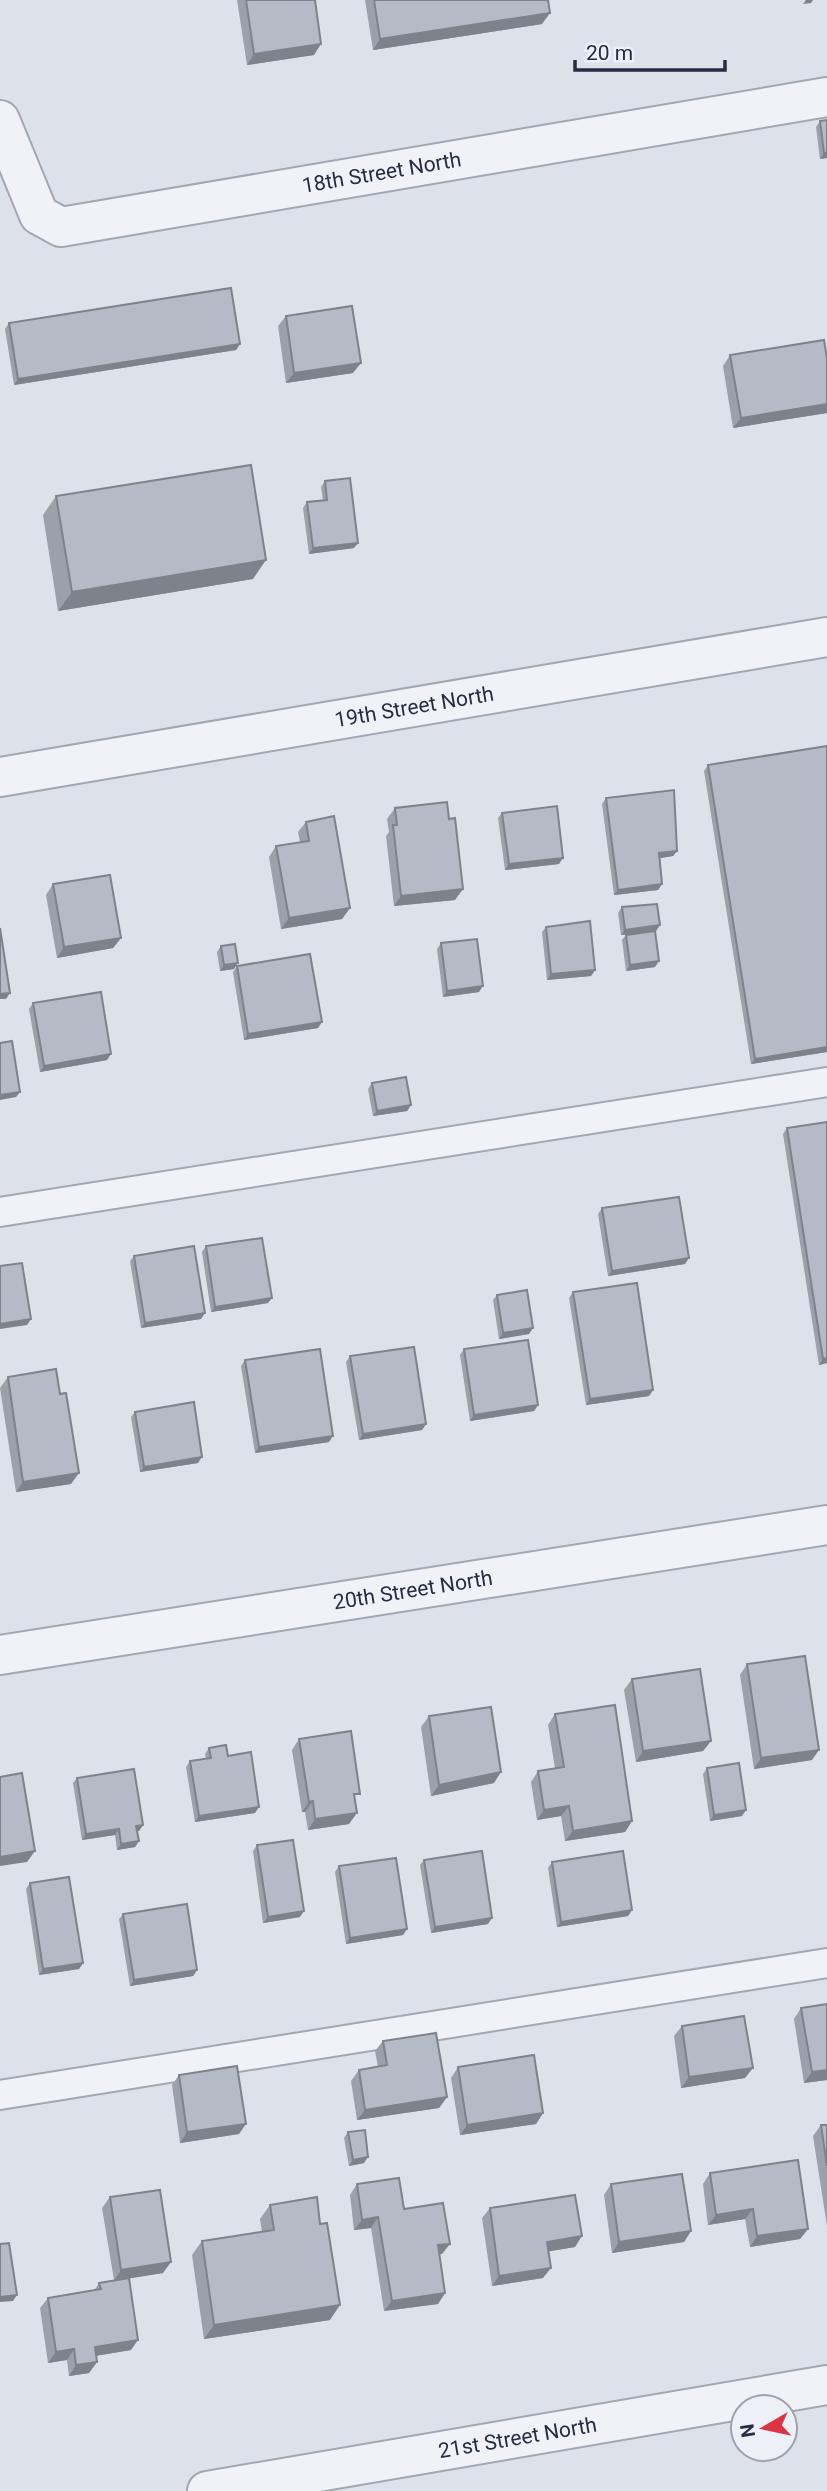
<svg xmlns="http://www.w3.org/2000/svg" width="827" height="2491" viewBox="0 0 827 2491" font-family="Roboto,sans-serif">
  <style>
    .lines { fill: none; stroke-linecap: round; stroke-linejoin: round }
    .lane-casing { stroke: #a2a7b3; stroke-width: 32 }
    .street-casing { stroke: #a2a7b3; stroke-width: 42 }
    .lane { stroke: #f0f2f7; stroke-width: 28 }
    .street { stroke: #f0f2f7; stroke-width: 38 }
    .wall { fill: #9ba0aa }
    .shaded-wall { fill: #7e828b }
    .building { fill: #b4bac6; stroke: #7e828b; stroke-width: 2 }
    .labels { text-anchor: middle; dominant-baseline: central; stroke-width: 5; stroke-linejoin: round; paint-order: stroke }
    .street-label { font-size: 21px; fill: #252d41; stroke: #edf0f6 }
  </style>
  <rect width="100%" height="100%" fill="#dde1e9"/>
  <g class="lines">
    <g class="lane-casing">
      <path id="lane" d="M0,1212L827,1082
        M0,2095L827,1963"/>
    </g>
    <g class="street-casing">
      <g id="street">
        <path id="s1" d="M0,120L39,215L61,227L827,97"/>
        <path id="s2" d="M0,777L827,637"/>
        <path id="s3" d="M0,1655L827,1525"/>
        <path id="s4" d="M207,2491L827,2385"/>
      </g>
    </g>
    <use href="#lane" class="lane"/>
    <use href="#street" class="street"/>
  </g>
  <path class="wall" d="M237,0H315L314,55L247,65Z
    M365,0H548L542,24L373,50Z
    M827,120V158L820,159L816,127L820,121Z
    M286,316L353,373L286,383L278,326Z
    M9,323L240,344L236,350L14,385L5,329Z
    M730,355L827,413L733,428L723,366Z
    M325,481L354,548L309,554L303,508L307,502L323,500L321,487Z
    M56,496L253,579L58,611L43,515Z
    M827,746V1052L751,1064L704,771L708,765Z
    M606,798L677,851L673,856L660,858L662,884L658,890L614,895L602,804Z
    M395,808L449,819L455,900L394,906L386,836L389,832L387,819Z
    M502,813L559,864L505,870L498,818Z
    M306,822L350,908L342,919L281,929L269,857L276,846L300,842L298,832Z
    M53,884L121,938L113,948L57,958L46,895Z
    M622,907L660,925L656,931L655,967L626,971L622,940L626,935H621L618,913Z
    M546,927L595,970L591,976L547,980L542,932Z
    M441,943L479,992L443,997L437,949Z
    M221,946L234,969L220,971L217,952Z
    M237,966L318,1028L244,1040L233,972Z
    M33,1003L107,1060L40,1072L29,1009Z
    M372,1083L411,1105L407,1111L373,1116L368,1089Z
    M827,1122V1363L819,1365L783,1134L787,1128Z
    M602,1208L685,1264L608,1276L598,1214Z
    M206,1246L268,1303L211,1312L202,1252Z
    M134,1256L201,1319L141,1328L130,1261Z
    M573,1292L653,1390L649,1396L586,1405L569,1298Z
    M497,1295L529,1334L499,1339L493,1300Z
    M464,1349L538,1405L534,1411L470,1421L460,1355Z
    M350,1356L426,1424L422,1430L359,1440L346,1362Z
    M245,1360L329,1442L255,1453L241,1366Z
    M8,1377L71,1484L16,1492L0,1388Z
    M135,1412L198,1463L140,1472L131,1417Z
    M747,1664L812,1760L754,1769L740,1675Z
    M632,1679L711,1741L703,1751L636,1762L624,1690Z
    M555,1714L632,1821L625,1832L565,1841L561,1816L537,1820L531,1782L538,1771L555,1768L548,1725Z
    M429,1716L494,1783L431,1796L421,1727Z
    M299,1739L355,1800L349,1824L308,1830L305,1812H302L292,1750Z
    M209,1748L255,1813L195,1822L186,1767L190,1761L206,1759L205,1754Z
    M707,1768L742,1816L710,1821L703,1774Z
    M77,1778L143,1825L139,1831H137L139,1841L135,1847L117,1850L115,1835L82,1840L73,1783Z
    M257,1845L300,1917L263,1923L253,1851Z
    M424,1860L488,1924L431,1933L420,1865Z
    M552,1862L632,1910L628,1916L557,1927L548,1868Z
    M339,1866L407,1929L403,1935L346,1944L335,1872Z
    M30,1883L83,1963L79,1969L39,1975L26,1889Z
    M123,1914L197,1970L193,1976L130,1986L119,1919Z
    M801,2008L827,2080L804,2083L794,2019Z
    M682,2026L745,2078L681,2088L674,2036Z
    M383,2041L447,2097L439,2108L357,2120L351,2081L359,2070L378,2067L375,2051Z
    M458,2067L543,2113L536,2124L460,2135L451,2078Z
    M179,2075L239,2134L180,2143L172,2085Z
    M821,2125H827V2226L813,2136Z
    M348,2132L364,2163L349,2166L344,2138Z
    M710,2173L808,2229L800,2239L750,2247L745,2219L708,2225L703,2184Z
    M357,2184L404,2209L442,2254H439L445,2293L438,2304L384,2311L371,2228L354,2230L350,2195Z
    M611,2184L691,2231L684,2242L612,2253L604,2195Z
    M110,2197L163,2273L129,2278L131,2350L96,2356L97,2362L89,2373L69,2376L67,2360L48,2363L40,2308L48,2298L94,2291L99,2283L114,2280L102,2208Z
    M270,2205L320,2224L330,2320L204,2339L192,2255L202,2241L262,2232L260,2219Z
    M490,2208L575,2247L549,2251L543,2278L492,2286L482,2218Z"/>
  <path class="shaded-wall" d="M806,0H813L811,3L803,4Z
    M550,13L542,24L373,50L380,39Z
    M321,44L314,55L247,65L254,54Z
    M824,153H827V158L820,159Z
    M240,344L236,350L14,385L18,379Z
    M361,363L353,373L286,383L294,373Z
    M827,404V413L733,428L741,418Z
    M358,543L354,548L309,554L313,548Z
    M266,560L253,579L58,611L72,592Z
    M677,851L673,856L655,859L659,853Z
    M563,858L559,864L505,870L509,864Z
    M662,884L658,890L614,895L618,890Z
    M463,889L455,900L394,906L401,896Z
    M350,908L342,919L281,929L289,918Z
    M660,925L656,931L621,935L625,930Z
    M121,938L113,948L57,958L64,947Z
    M659,961L655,967L626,971L630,965Z
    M238,963L234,969L220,971L224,965Z
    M595,970L591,976L547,980L551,974Z
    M483,986L479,992L443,997L447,991Z
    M10,993L6,999H0V994Z
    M322,1022L318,1028L244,1040L248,1034Z
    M827,1047V1052L751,1064L755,1059Z
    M111,1054L107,1060L40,1072L44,1066Z
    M20,1092L16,1097L0,1100V1095Z
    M411,1105L407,1111L373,1116L377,1111Z
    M689,1258L685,1264L608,1276L612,1271Z
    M272,1298L268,1303L211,1312L215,1307Z
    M205,1313L201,1319L141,1328L145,1323Z
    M31,1319L27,1325L0,1329V1324Z
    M533,1328L529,1334L499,1339L503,1333Z
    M827,1358V1363L819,1365L823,1359Z
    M653,1390L649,1396L586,1405L590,1399Z
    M538,1405L534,1411L470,1421L474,1415Z
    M426,1424L422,1430L359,1440L363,1434Z
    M333,1436L329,1442L255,1453L259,1447Z
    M202,1457L198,1463L140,1472L144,1467Z
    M79,1473L71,1484L16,1492L23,1482Z
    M711,1741L703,1751L636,1762L643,1751Z
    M819,1750L812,1760L754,1769L761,1758Z
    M501,1772L494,1783L431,1796L439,1785Z
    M313,1801L305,1812H302L309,1802Z
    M569,1806L561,1816L537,1820L544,1810Z
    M259,1807L255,1813L195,1822L199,1816Z
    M746,1810L742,1816L710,1821L714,1815Z
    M357,1813L349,1824L308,1830L315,1819Z
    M632,1821L625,1832L565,1841L573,1831Z
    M143,1825L139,1831L132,1832L136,1826Z
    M119,1829L115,1835L82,1840L86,1834Z
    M139,1841L135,1847L117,1850L121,1844Z
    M35,1851L27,1862L0,1866V1857Z
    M632,1910L628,1916L557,1927L561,1922Z
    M304,1911L300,1917L263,1923L268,1917Z
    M492,1918L488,1924L431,1933L435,1927Z
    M407,1929L403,1935L346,1944L350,1938Z
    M83,1963L79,1969L39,1975L43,1969Z
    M197,1970L193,1976L130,1986L134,1980Z
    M753,2068L745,2078L681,2088L689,2077Z
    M827,2070V2080L804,2083L812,2072Z
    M447,2097L439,2108L357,2120L365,2110Z
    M543,2113L536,2124L460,2135L467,2125Z
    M246,2124L239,2134L180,2143L187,2132Z
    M368,2157L364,2163L349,2166L353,2160Z
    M753,2209L745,2219L708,2225L716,2215Z
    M378,2217L371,2228L354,2230L362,2220Z
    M808,2229L800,2239L750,2247L757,2236Z
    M691,2231L684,2242L612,2253L619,2242Z
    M582,2236L575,2247L540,2253L547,2242Z
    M450,2244L442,2254L430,2255L438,2245Z
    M171,2262L163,2273L114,2281L121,2270Z
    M551,2268L543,2278L492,2286L499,2276Z
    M445,2293L438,2304L384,2311L392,2301Z
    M17,2295L13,2301L0,2302V2297Z
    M340,2305L330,2320L204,2339L214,2325Z
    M138,2340L131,2350L88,2357L95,2347Z
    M74,2349L67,2360L48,2363L56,2352Z
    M97,2362L89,2373L69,2376L76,2365Z"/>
  <path class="building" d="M246,0H315L321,44L254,54Z
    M374,0H548L550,13L380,39Z
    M827,120V153H824L820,121Z
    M231,288L240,344L18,379L9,323Z
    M352,306L361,363L294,373L286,316Z
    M824,340L827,358V404L741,418L730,355Z
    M251,465L266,560L72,592L56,496Z
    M350,478L358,543L313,548L307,502L327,500L325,481Z
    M827,746V1047L755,1059L708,765Z
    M674,790L677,851L659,853L662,884L618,890L606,798Z
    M447,802L449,819L455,818L463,889L401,896L393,825H397L395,808Z
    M557,806L563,858L509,864L502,813Z
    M334,816L350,908L289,918L276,846L309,841L306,822Z
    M110,875L121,938L64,947L53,884Z
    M657,904L660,925L625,930L622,907Z
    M590,921L595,970L551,974L546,927Z
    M0,928L10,993L0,994Z
    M655,931L659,961L630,965L626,935Z
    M477,939L483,986L447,991L441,943Z
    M235,944L238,963L224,965L221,946Z
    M310,954L322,1022L248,1034L237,966Z
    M101,992L111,1054L44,1066L33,1003Z
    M12,1041L20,1092L0,1095V1043Z
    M406,1077L411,1105L377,1111L372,1083Z
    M827,1122V1358L823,1359L787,1128Z
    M679,1197L689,1258L612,1271L602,1208Z
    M262,1238L272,1298L215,1307L206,1246Z
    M194,1246L205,1313L145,1323L134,1256Z
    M22,1263L31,1319L0,1324V1266Z
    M637,1283L653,1390L590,1399L573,1292Z
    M527,1290L533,1328L503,1333L497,1295Z
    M528,1340L538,1405L474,1415L464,1349Z
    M414,1347L426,1424L363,1434L350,1356Z
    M320,1349L333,1436L259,1447L245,1360Z
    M56,1369L60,1394L66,1393L79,1473L23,1482L8,1377Z
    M194,1402L202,1457L144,1467L135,1412Z
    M805,1656L819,1750L761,1758L747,1664Z
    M700,1669L711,1741L643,1751L632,1679Z
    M615,1705L632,1821L573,1831L569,1806L544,1810L538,1771L564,1767L555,1714Z
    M491,1707L501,1772L439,1785L429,1716Z
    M351,1731L360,1794H354L357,1813L315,1819L313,1801L309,1802L299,1739Z
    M226,1745L228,1756L251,1752L259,1807L199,1816L190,1761L211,1758L209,1748Z
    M739,1763L746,1810L714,1815L707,1768Z
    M134,1769L143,1825L136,1826L139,1841L121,1844L119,1829L86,1834L77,1778Z
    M22,1773L35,1851L0,1857V1777Z
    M293,1840L304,1911L268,1917L257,1845Z
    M482,1851L492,1918L435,1927L424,1860Z
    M623,1851L632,1910L561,1922L552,1862Z
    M396,1858L407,1929L350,1938L339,1866Z
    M69,1877L83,1963L43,1969L30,1883Z
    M187,1904L197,1970L134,1980L123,1914Z
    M827,2004V2070L812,2072L801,2008Z
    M744,2016L753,2068L689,2077L682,2026Z
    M436,2033L447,2097L365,2110L359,2070L387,2065L383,2041Z
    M534,2055L543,2113L467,2125L458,2067Z
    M237,2066L246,2124L187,2132L179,2075Z
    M821,2125H827V2166Z
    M365,2130L368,2157L353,2160L348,2132Z
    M798,2160L808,2229L757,2236L753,2209L716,2215L710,2173Z
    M682,2174L691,2231L619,2242L611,2184Z
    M399,2178L404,2209L443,2203L450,2244L438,2245L445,2293L392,2301L378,2217L362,2220L357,2184Z
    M160,2190L171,2262L121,2270L110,2197Z
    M575,2195L582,2236L547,2242L551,2268L499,2276L490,2208Z
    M317,2197L320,2224L327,2223L340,2305L214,2325L202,2241L274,2230L270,2205Z
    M9,2243L17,2295L0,2297V2244Z
    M129,2278L138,2340L95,2347L97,2362L76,2365L74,2349L56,2352L48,2298L101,2289L99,2283Z"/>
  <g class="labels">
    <g class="street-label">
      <text stroke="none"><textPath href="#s1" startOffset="453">18th Street North</textPath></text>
      <text stroke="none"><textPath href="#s2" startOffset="420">19th Street North</textPath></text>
      <text stroke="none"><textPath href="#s3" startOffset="418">20th Street North</textPath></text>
      <text stroke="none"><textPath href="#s4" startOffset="315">21st Street North</textPath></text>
    </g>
  </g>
  <g transform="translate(764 2428) rotate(261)"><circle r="33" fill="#edf0f6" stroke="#9da2ae" stroke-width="2"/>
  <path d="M0-5L12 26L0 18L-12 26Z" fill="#db3543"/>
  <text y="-10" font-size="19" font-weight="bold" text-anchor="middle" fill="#252d41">N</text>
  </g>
  <path d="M575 60v10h150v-10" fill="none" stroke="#252d41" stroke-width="3.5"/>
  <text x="586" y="60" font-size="21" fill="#252d41" stroke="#edf0f6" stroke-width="5" paint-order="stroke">20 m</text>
</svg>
